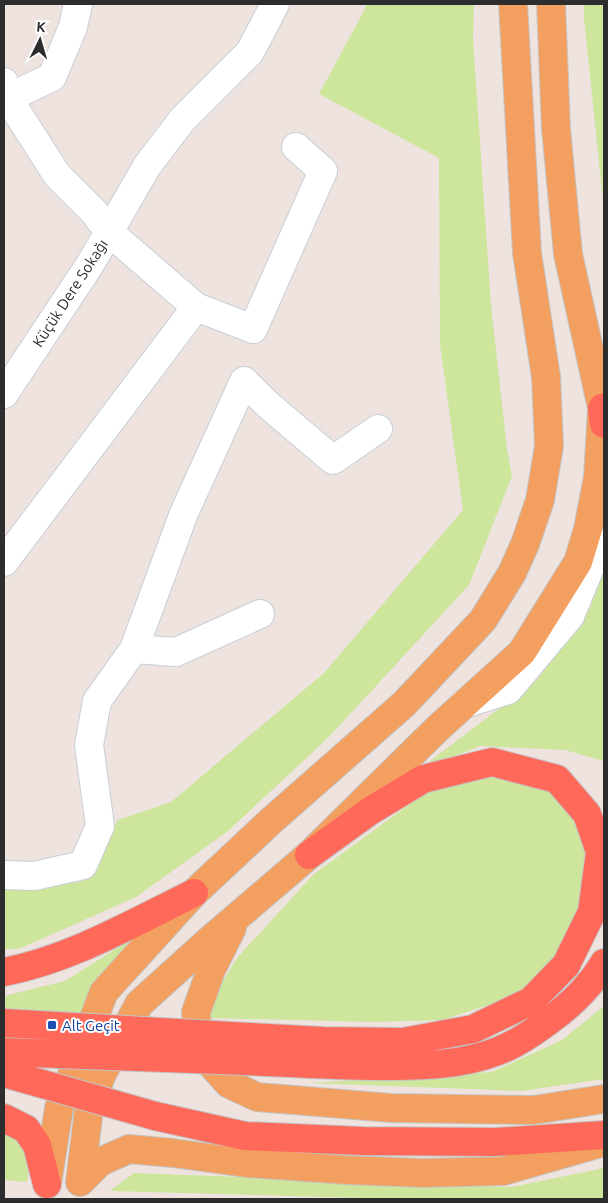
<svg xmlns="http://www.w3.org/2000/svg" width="608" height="1203" viewBox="0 0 608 1203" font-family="Ubuntu,sans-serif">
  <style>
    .green { fill: #cee59c }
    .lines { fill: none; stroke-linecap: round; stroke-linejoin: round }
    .minor-casing { stroke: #c7cfd6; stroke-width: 30 }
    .major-casing { stroke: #c4c4c4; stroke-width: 30 }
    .highway-casing { stroke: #c4c4c4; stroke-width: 30 }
    .minor { stroke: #fff; stroke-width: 28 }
    .major { stroke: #f39f60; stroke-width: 28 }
    .highway { stroke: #ff695a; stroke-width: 28 }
    .highway-bridge-casing { stroke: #c4c4c4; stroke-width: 30; stroke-linecap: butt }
    .highway-bridge { stroke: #ff695a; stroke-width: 28 }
    .transit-dot { fill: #1a4fb4; stroke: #fff; stroke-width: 2 }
    .labels { text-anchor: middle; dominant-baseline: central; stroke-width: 4; stroke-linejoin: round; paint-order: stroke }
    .street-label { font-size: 15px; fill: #2d2d2d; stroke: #fff }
    .transit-label { font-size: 15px; fill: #164399; stroke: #fff; text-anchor: start }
  </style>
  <rect width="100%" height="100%" fill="#eee3df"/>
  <path class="green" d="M366,4H474L473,39L491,305L507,449L512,476L469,585L329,737L228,831L136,897L19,949H4V890L80,882L118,820L171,802L324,673L463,510L440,345L439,158L319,94L365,9Z
    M584,4H604V211L584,18Z
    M604,545V761L565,750L480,746L417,771L537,680L591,607Z
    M499,774L546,785L576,820L591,860L580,913L554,960L516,996L442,1020L373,1022L208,1018L211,1001L237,958L314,874L429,790Z
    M135,937L77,1017L4,1012V996L65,981Z
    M604,1006V1079L521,1091L308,1083L492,1072L562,1040Z
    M4,1130L12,1132L30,1159L27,1182L4,1180Z
    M604,1168V1199H398L110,1191L134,1173L512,1187Z"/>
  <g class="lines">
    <g class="minor-casing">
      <path id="minor" d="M4,82L8,98L52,77L73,27L78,4
        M4,98H8L57,175L94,212L109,232L89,266L4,394
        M196,307L109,232L147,166L182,120L250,52L275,4
        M4,562L196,307L253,329L323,171L296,147
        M134,649L176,652L260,614
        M464,704L508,690L570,616L594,558L588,529
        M4,875L34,876L83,865L100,826L89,745L97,701L134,649L184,513L244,381L267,404L333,460L378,429"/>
    </g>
    <g class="major-casing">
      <path id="major" d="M232,928L211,970L196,1012L198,1043L210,1063L229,1084L257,1097L391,1108L534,1110L604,1099
        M80,1182L89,1109L101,1076L139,1004L211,939L309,855L438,728L522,652L578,562L588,529L598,477L602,408L568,254L556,129L551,4
        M80,1182L100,1162L129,1149L173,1153L246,1163L347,1170L422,1173L503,1171L604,1142
        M47,1184L59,1108L104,992L194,893L272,820L404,704L483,620L512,573L525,544L540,500L549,446L546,377L527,253L513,4"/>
    </g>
    <g class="highway-casing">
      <path id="highway" d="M602,408L604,424
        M4,972C71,959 133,923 194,893
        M249,1037L324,1041L403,1042L473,1029L531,1001L566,965L592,912L600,852L587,814L557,779L492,762L423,779L370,811L309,855
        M246,1061C290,1063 334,1066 379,1066C419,1066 460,1066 498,1051C517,1044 534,1032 550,1020C572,1004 590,987 604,963
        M155,1116L245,1136L363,1141L495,1142L604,1135
        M4,1118L26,1129L37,1145L47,1184"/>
    </g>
    <use href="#minor" class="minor"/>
    <use href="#major" class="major"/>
    <use href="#highway" class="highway"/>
    <g class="highway-bridge-casing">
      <path id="highway-bridge" d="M4,1023L249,1037
        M4,1052L246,1061
        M4,1073L155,1116"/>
    </g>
    <use href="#highway-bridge" class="highway-bridge"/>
  </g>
  <rect class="transit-dot" x="47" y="1020" width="10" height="10" rx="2.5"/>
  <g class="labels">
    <g class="street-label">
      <text transform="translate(70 293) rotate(-57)">Küçük Dere Sokağı</text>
    </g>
    <g class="transit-label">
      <text x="62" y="1025">Alt Geçit</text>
    </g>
  </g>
  <rect width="608" height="1203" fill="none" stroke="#2d2d2d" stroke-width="10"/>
  <g transform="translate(40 40) rotate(5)" stroke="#ffffff" stroke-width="4" paint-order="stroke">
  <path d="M0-4L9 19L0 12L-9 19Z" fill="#2d2d2d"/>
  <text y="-8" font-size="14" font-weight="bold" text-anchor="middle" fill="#2d2d2d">K</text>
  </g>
</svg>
